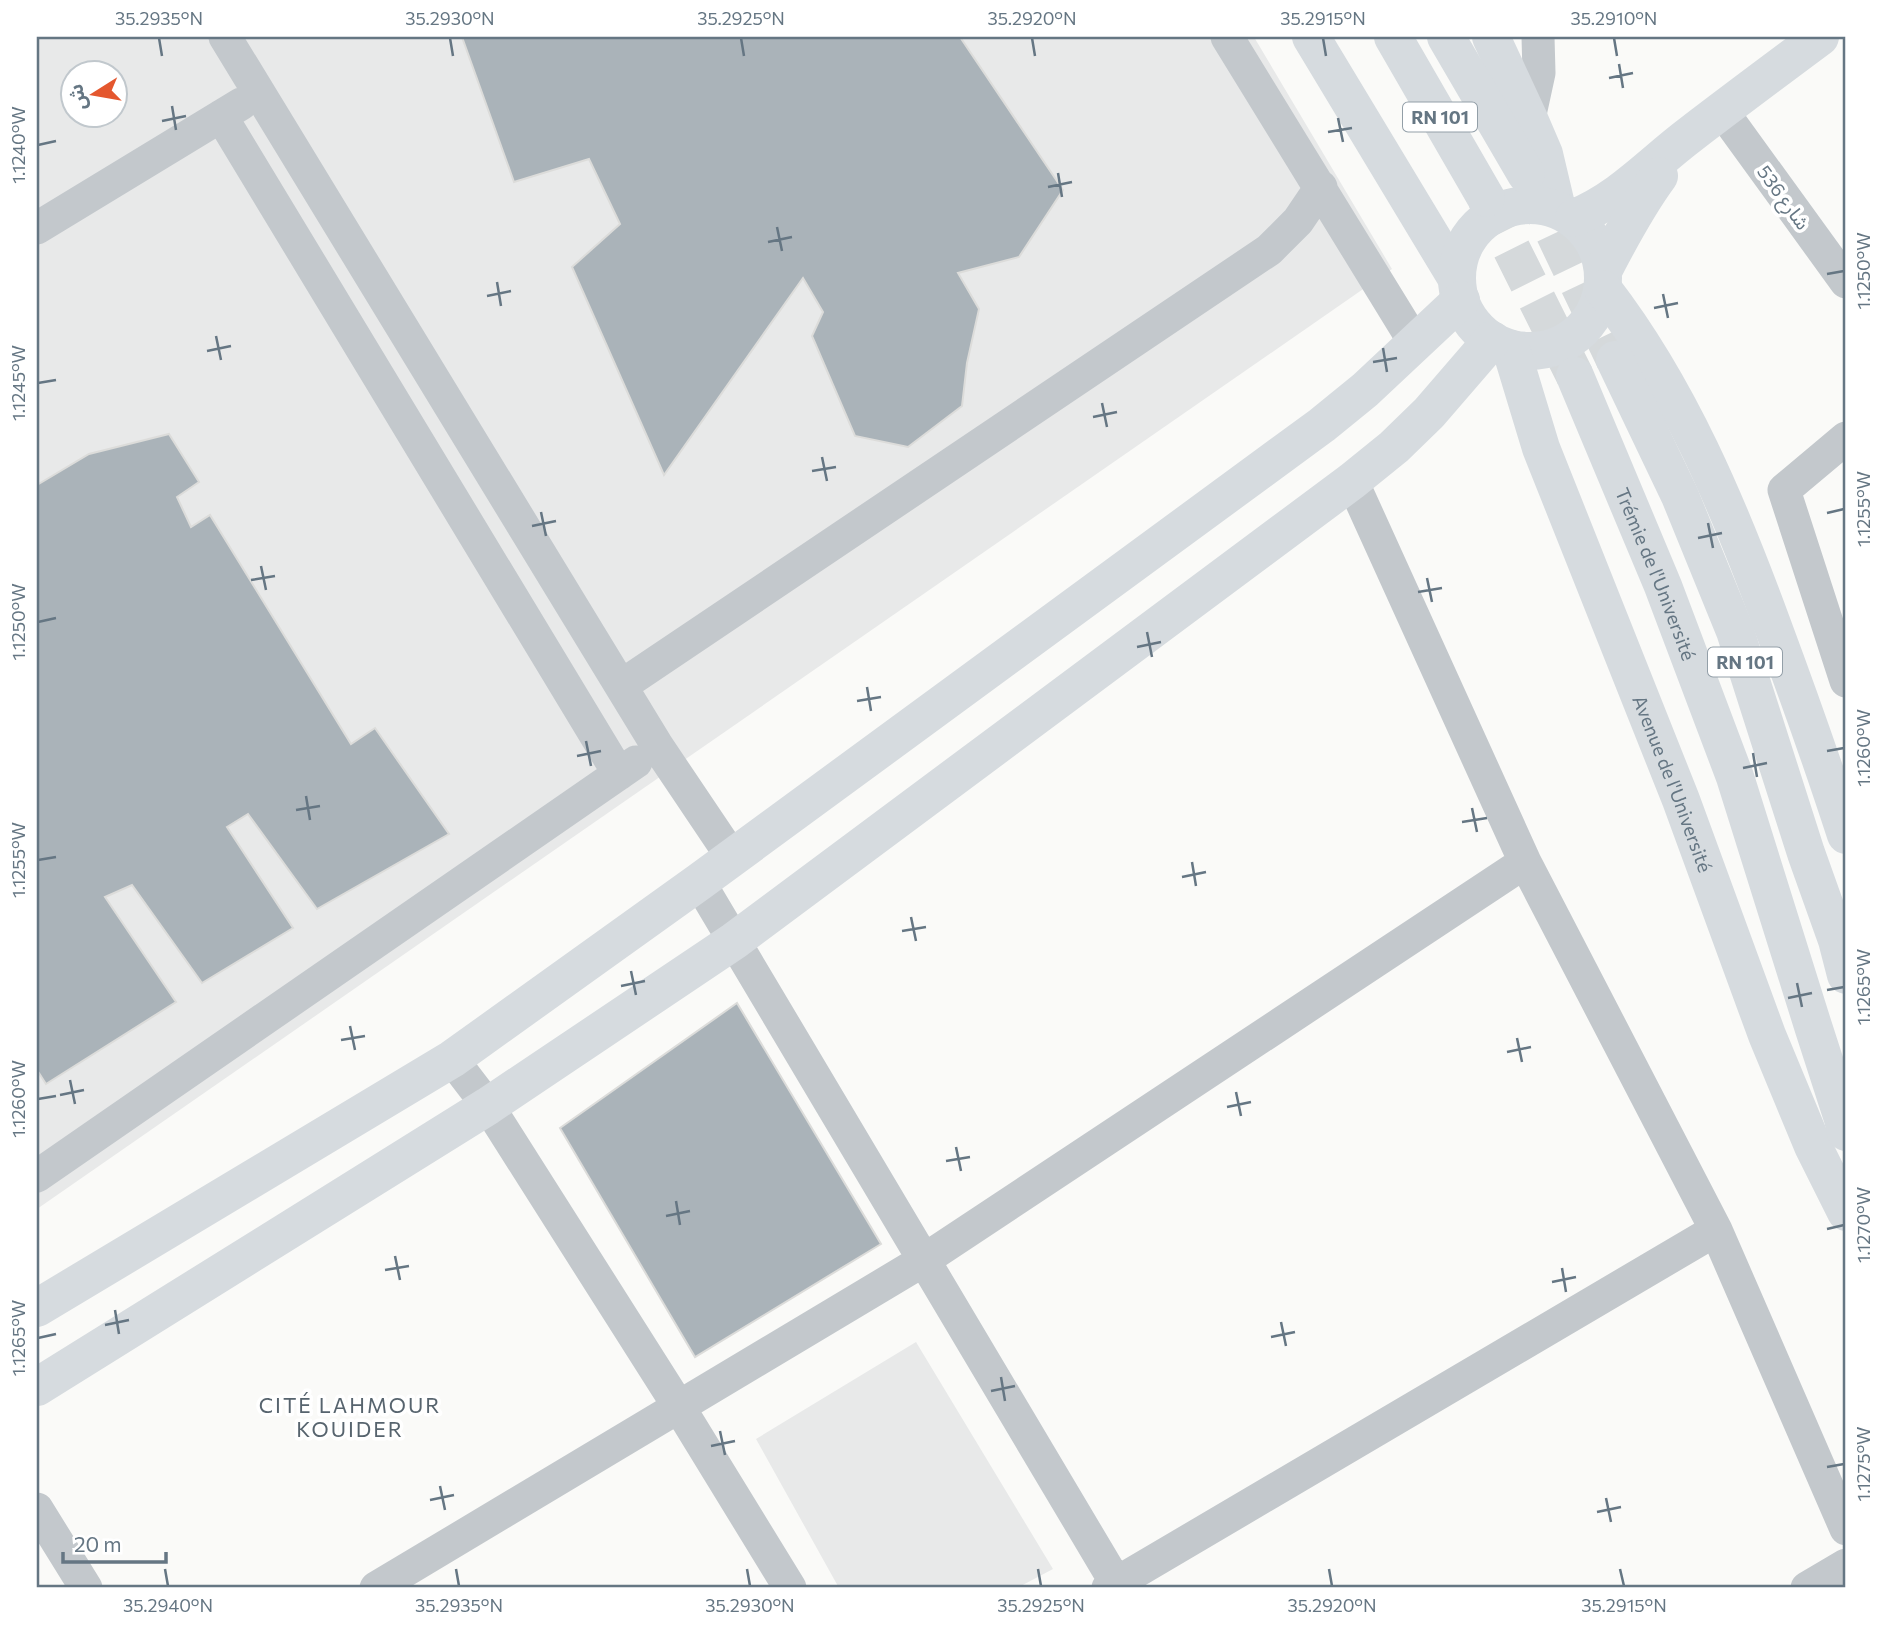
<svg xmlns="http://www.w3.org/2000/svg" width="1883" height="1625" viewBox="0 0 1883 1625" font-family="Commissioner,'Noto Sans Arabic',sans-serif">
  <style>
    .built { fill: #e8e9e9; fill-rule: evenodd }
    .building { fill: #aab3b9; stroke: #dcdcda; stroke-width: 2 }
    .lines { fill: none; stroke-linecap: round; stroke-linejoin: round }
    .highway-tunnel { stroke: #d5d9db; stroke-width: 38; stroke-dasharray: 38 19; stroke-linecap: butt }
    .minor { stroke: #c3c8cc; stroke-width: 33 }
    .major { stroke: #d6dbdf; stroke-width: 38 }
    .highway { stroke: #d6dbdf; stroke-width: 38 }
    .ticks { fill: none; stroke: #657683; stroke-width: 2.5 }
    .labels { text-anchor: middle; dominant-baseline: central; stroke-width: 7; stroke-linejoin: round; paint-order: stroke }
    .shield { fill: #fff; stroke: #939fa8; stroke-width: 2 }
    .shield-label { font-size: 18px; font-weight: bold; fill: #657683 }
    .street-label { font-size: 19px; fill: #657683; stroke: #fff }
    .neighbourhood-label { font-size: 21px; letter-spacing: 2px; fill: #57646e; stroke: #fff }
    .neatline { fill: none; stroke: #657683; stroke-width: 2.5 }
    .ticks-label { font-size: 18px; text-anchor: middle; fill: #657683 }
  </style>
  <rect width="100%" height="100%" fill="#fafaf8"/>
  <path class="built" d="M37,37H1254L1392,269L37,1209ZM74,74H116V116H74Z
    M916,1342L1053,1569L1017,1588H839L756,1439Z"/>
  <path class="building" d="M462,37H960L1063,190L1019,257L958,273L979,309L967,363L962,406L908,447L855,436L812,336L823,312L803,278L664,475L572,267L620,224L589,159L514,182Z
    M169,434L199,482L177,497L191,527L210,515L351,744L375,728L449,834L317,909L248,814L227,827L293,928L202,983L132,885L105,897L176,1002L46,1084L37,1070V485L89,454Z
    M737,1003L881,1244L695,1357L560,1128Z"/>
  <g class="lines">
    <path class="highway-tunnel" d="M1530,182L1615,360
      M1486,198L1575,376"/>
    <path class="minor" d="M225,37L658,747L732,857
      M1227,37L1415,343
      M1722,111L1846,282
      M221,116L619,774
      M1529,119L1539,73L1538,37
      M37,228L241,104
      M1846,438L1784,490L1846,681
      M1352,481L1525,862L1716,1230L1846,1529
      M621,686L1269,250L1298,221L1321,187
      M699,882L1119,1588
      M452,1059L488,1106L679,1407L790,1588
      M37,1176L636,762
      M37,1509L86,1588
      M376,1588L924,1260L1525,862
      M1108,1588L1716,1230
      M1807,1588L1846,1565"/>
    <g class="major">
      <path d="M1311,37L1457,279"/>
      <path d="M1491,37L1529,119L1544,154L1557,209"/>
      <circle cx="1530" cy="278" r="73"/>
      <path d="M1574,218C1621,199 1651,164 1691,134C1734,101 1777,69 1820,37"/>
      <path d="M1603,271C1620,238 1637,206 1659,176"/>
      <path d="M1603,289C1680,389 1729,507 1772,624C1798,694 1823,764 1846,835"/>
      <path id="s1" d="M1511,349L1541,448L1681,800L1767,1035L1813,1146L1846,1212"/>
      <path d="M37,1308L452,1059L699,882L1322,425L1365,390L1461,300"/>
      <path d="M37,1387L488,1106L734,941L1352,481L1394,447L1429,413L1492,340"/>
    </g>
    <g class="highway">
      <path d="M1393,37L1486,198"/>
      <path d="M1446,37L1526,174"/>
      <path d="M1615,360L1680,496L1735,631L1806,853L1837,940L1846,975"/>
      <path id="s2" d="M1575,376L1663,586L1735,777L1813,1026L1843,1119L1846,1132"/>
    </g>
  </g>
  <path class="ticks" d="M159,38L162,56M450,38L453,56M741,38L744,56M1032,38L1035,56M1323,38L1326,56M1614,38L1617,56M1619,64L1623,88M1609,78L1633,73M172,106L176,130M1338,118L1343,142M162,121L186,116M1328,132L1352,128M38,145L56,141M1058,173L1062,197M1048,187L1072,182M777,227L782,251M768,242L792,237M1827,274L1844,271M497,282L501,306M1663,294L1668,318M487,296L511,291M1654,308L1678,303M216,336L221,360M1383,348L1387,372M207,351L231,346M1373,362L1397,358M38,383L56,380M1102,403L1107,427M1093,417L1117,412M822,457L827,481M812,471L836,467M541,512L546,536M1827,513L1844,509M1708,523L1713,548M532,526L556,521M1698,538L1722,533M261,566L266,590M1427,578L1432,602M251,580L275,576M1418,592L1442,588M38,622L56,618M1147,632L1152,657M1137,647L1161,642M867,687L871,711M857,701L881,697M586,741L591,766M1827,751L1844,748M1753,753L1757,777M577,756L601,751M1743,768L1767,763M306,796L310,820M1472,808L1477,832M296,810L320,806M1462,822L1487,818M38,860L56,857M1192,862L1196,886M1182,877L1206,872M911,917L916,941M902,931L926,927M631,971L636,995M1797,983L1802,1007M621,986L645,981M1827,990L1844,987M1788,998L1812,993M350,1026L355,1050M1517,1038L1522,1062M341,1040L365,1036M1507,1052L1531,1047M70,1080L75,1104M1236,1092L1241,1116M60,1095L84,1090M38,1099L56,1096M1227,1107L1251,1102M956,1147L961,1171M946,1161L970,1157M676,1201L680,1225M666,1216L690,1211M1827,1229L1844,1225M395,1256L400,1280M1562,1268L1566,1292M385,1270L409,1266M1552,1282L1576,1277M115,1310L119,1334M1281,1322L1286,1346M105,1325L129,1320M1271,1337L1295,1332M38,1338L56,1334M1001,1377L1005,1401M991,1391L1015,1386M720,1431L725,1455M711,1446L735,1441M1827,1467L1844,1464M440,1486L445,1510M1606,1498L1611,1522M430,1500L454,1495M1597,1512L1621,1507M165,1569L168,1586M456,1569L459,1586M747,1569L750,1586M1038,1569L1041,1586M1329,1569L1332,1586M1620,1569L1624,1586"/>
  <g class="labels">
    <g class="shield">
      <rect x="1403" y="102.5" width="74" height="29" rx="5"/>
      <rect x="1708" y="647.5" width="74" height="29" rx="5"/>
    </g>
    <g class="shield-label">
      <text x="1440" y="117">RN 101</text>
      <text x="1745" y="662">RN 101</text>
    </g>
    <g class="street-label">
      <text transform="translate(1784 197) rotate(54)">شارع 536</text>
      <text stroke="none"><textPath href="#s2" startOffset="214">Trémie de l'Université</textPath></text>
      <text stroke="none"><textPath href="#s1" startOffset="464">Avenue de l'Université</textPath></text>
    </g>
    <g class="neighbourhood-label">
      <text x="350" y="1404">CITÉ LAHMOUR<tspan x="350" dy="24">KOUIDER</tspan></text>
    </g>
  </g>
  <rect width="1883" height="1625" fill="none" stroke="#ffffff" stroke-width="77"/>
  <g transform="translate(94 94) rotate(259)"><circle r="33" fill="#ffffff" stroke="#c1c8cd" stroke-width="2"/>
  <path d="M0-5L12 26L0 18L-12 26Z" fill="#e4572e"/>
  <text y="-10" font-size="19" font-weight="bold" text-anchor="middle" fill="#657683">ش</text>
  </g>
  <path d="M63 1552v10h103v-10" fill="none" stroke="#657683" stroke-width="3.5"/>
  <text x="74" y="1552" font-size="21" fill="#657683" stroke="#ffffff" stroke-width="5" paint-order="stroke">20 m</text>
  <rect x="38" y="38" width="1806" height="1548" class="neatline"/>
  <g class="ticks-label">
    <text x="159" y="25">35.2935°N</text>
    <text x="450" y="25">35.2930°N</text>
    <text x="741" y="25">35.2925°N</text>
    <text x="1032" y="25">35.2920°N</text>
    <text x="1323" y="25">35.2915°N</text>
    <text x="1614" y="25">35.2910°N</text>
    <text transform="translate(19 145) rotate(-90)" y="6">1.1240°W</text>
    <text transform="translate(1864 271) rotate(-90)" y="6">1.1250°W</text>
    <text transform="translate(19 383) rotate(-90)" y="6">1.1245°W</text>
    <text transform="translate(1864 509) rotate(-90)" y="6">1.1255°W</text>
    <text transform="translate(19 622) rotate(-90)" y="6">1.1250°W</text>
    <text transform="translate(1864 748) rotate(-90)" y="6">1.1260°W</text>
    <text transform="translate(19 860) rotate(-90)" y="6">1.1255°W</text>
    <text transform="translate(1864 987) rotate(-90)" y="6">1.1265°W</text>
    <text transform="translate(19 1099) rotate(-90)" y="6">1.1260°W</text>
    <text transform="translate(1864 1225) rotate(-90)" y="6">1.1270°W</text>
    <text transform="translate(19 1338) rotate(-90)" y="6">1.1265°W</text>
    <text transform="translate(1864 1464) rotate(-90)" y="6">1.1275°W</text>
    <text x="168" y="1612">35.2940°N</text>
    <text x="459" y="1612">35.2935°N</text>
    <text x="750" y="1612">35.2930°N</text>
    <text x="1041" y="1612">35.2925°N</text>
    <text x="1332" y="1612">35.2920°N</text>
    <text x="1624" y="1612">35.2915°N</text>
  </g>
</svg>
